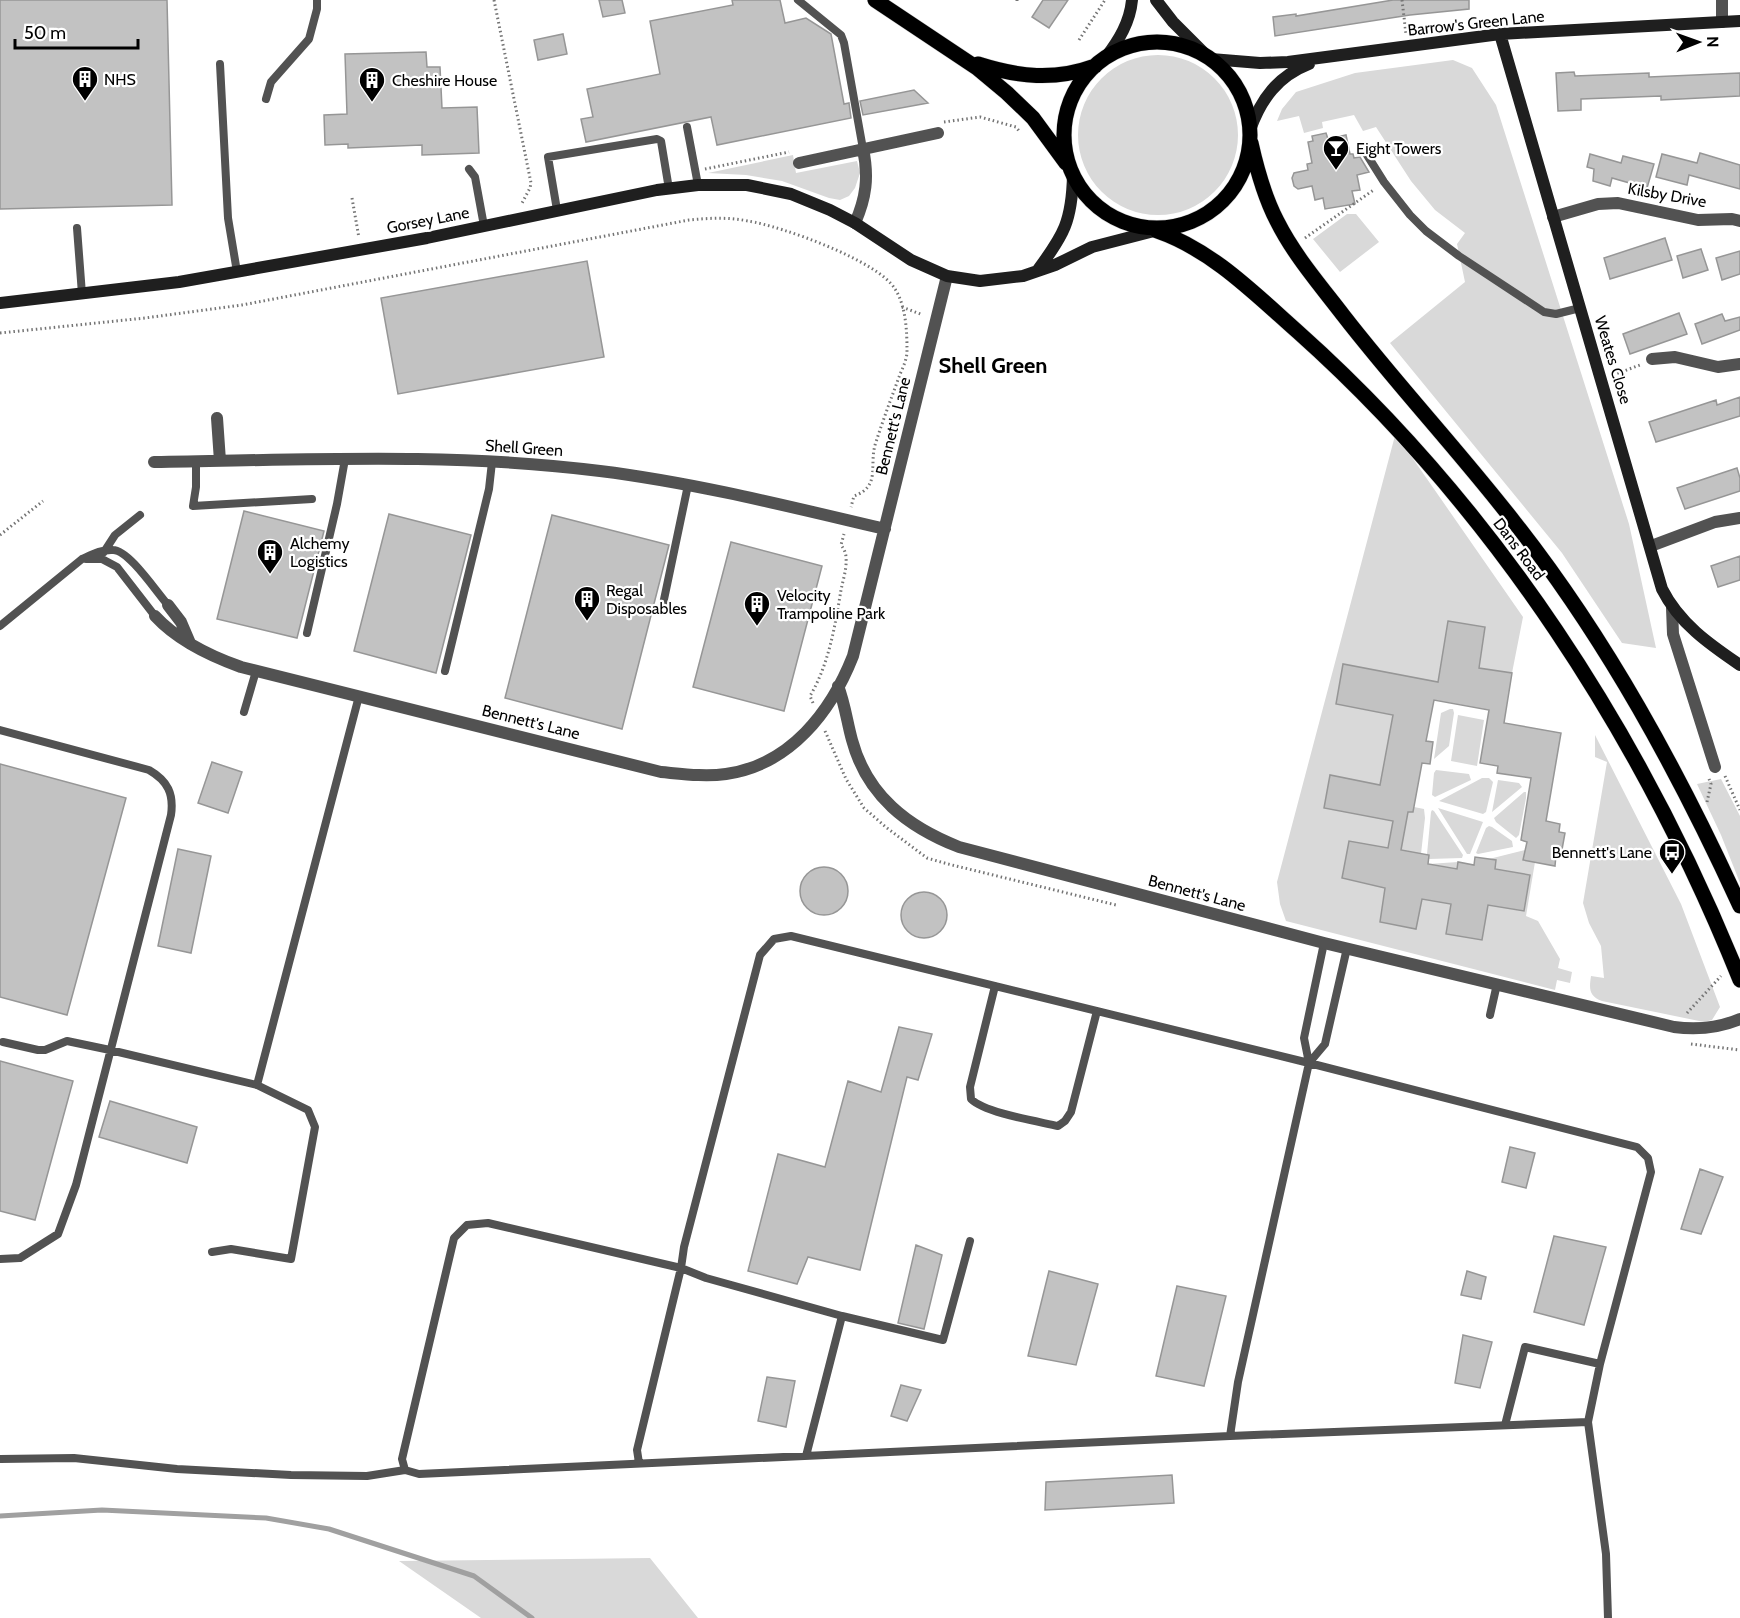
<svg xmlns="http://www.w3.org/2000/svg" width="1740" height="1618" viewBox="0 0 1740 1618" font-family="Cabin,sans-serif">
  <style>
    .green { fill: #d9d9d9 }
    .lines { fill: none; stroke-linecap: round; stroke-linejoin: round }
    .stream { stroke: #a0a0a0; stroke-width: 5 }
    .building { fill: #c2c2c2; stroke: #969696; stroke-width: 1.5 }
    .primary-casing { stroke: #dbdbdb; stroke-width: 16 }
    .path { stroke: #747474; stroke-width: 3; stroke-dasharray: 1.5 3; stroke-linecap: butt }
    .lane { stroke: #525252; stroke-width: 8 }
    .street { stroke: #525252; stroke-width: 12 }
    .secondary { stroke: #1f1f1f; stroke-width: 12 }
    .primary { stroke: #000; stroke-width: 15 }
    .labels { text-anchor: middle; dominant-baseline: central; stroke-width: 4.5; stroke-linejoin: round; paint-order: stroke }
    .street-label { font-size: 16px; fill: #000; stroke: #fff }
    .poi-label { font-size: 16px; fill: #000; stroke: #fff; text-anchor: start }
    .district-label { font-size: 22px; font-weight: bold; fill: #000; stroke: #fff }
  </style>
  <rect width="100%" height="100%" fill="#fff"/>
  <path class="green" d="M1078 135a80 80 0 1 1 160 0a80 80 0 1 1-160 0Z
    M1453,60L1472,68L1496,105L1629,524L1656,648L1622,643L1562,553L1390,343L1465,282L1457,244L1465,233L1435,210L1411,181L1376,127L1363,131L1354,115L1322,122L1323,128L1304,133L1299,116L1277,121L1282,109L1296,92L1355,73Z
    M793,155L796,173L857,161L860,173L855,188L849,196L840,200L829,198L782,181L746,175L708,173Z
    M1347,214H1356L1379,242L1340,272L1313,239Z
    M1397,428L1409,453L1523,617L1512,673L1479,668L1485,627L1448,621L1436,695L1433,681L1343,665L1336,704L1393,715L1380,785L1330,776L1408,812H1412L1414,807L1424,809L1425,818L1421,854H1427L1431,812L1432,810L1434,811L1463,855L1462,858L1429,859L1428,864L1458,862L1446,934L1482,940L1488,905L1524,911L1530,875L1495,869L1489,859L1525,850L1524,860L1535,862L1526,916L1538,921L1560,959L1558,968L1572,972L1570,983L1557,980L1555,990L1286,921L1280,904L1277,882Z
    M1450,709H1453L1454,713L1449,746L1434,759L1441,713Z
    M1458,715L1484,720L1477,766L1451,761Z
    M1595,735L1681,904L1720,1007L1712,1020L1704,1022L1602,1001C1589,996 1589,989 1591,976L1604,978L1601,946L1589,923L1583,903L1607,762L1595,757Z
    M1436,770L1469,774L1471,780L1435,797L1432,795L1434,773Z
    M1482,778H1489L1493,782L1486,812L1483,814L1439,801Z
    M1721,779L1740,816V883L1721,835L1697,784Z
    M1498,780L1519,783L1522,787L1492,812Z
    M1524,792H1526V798L1519,835L1516,838L1496,822L1494,818Z
    M1438,808L1483,822L1470,854H1467Z
    M1489,826L1492,827L1512,841L1513,847L1478,854L1476,853L1486,828Z
    M650,1558L698,1618H481L399,1561Z"/>
  <g class="lines">
    <path class="stream" d="M0,1516L102,1510L266,1518L329,1529L474,1576L532,1618"/>
  </g>
  <path class="building" d="M0,0H167L172,205L0,209Z
    M599,0H622L625,13L603,17Z
    M732,0H780L785,23L806,18L831,34L844,104L849,103L851,118L717,145L711,117L586,142L581,119L593,117L587,89L660,74L650,21L733,5Z
    M1043,0H1068L1049,28L1032,17Z
    M1393,0H1469V9L1410,15L1275,36L1273,17L1296,14V16Z
    M563,34L567,54L538,60L534,40Z
    M426,52L427,67H440L442,108L477,107L479,153L422,155V145L348,148V144L325,145L324,115L347,114L345,54Z
    M1574,72L1575,76L1649,73V77L1740,73V96L1661,100V96L1581,99V110L1558,111L1556,73Z
    M914,90L928,103L863,115L860,101Z
    M1326,133L1328,139L1346,135L1350,154H1353L1354,158L1360,157L1369,172L1357,175L1360,190L1352,191L1355,204L1325,209L1323,198L1315,200L1312,186L1298,189L1294,186L1292,178L1294,173L1308,170L1307,164L1312,163L1308,142L1313,141L1312,136Z
    M1700,153L1740,165V189L1689,175L1687,185L1656,177L1662,154L1697,163Z
    M1590,154L1621,163L1623,156L1654,164L1647,188L1612,178L1610,186L1593,181L1594,169L1587,167Z
    M1665,238L1672,260L1610,279L1604,258Z
    M1701,249L1708,270L1683,278L1677,256Z
    M1740,251V274L1722,280L1716,258Z
    M587,261L604,357L398,394L381,298Z
    M1679,313L1687,334L1630,354L1623,334Z
    M1722,314L1725,321L1740,317V330L1702,344L1695,324Z
    M1740,397V416L1656,442L1649,422L1716,400L1717,405Z
    M1737,468L1740,478V491L1685,509L1677,488Z
    M244,511L324,531L297,638L217,619Z
    M389,514L471,535L436,673L354,651Z
    M552,515L669,545L622,729L505,698Z
    M731,542L822,566L784,711L693,687Z
    M1740,556V580L1718,587L1711,566Z
    M1448,621L1485,627L1479,668L1512,673L1504,723L1561,733L1546,821L1560,824L1559,832L1565,833L1561,855H1556L1555,866L1523,860L1527,842L1521,840L1531,778L1497,773L1498,766L1480,763L1489,710L1434,700L1426,741L1433,742L1430,764L1422,763L1413,812H1408L1401,850L1429,855L1428,864L1457,869L1458,862L1474,865L1475,857L1496,860L1495,869L1530,875L1524,911L1488,905L1482,940L1446,934L1451,904L1422,899L1416,929L1380,922L1385,888L1342,878L1349,841L1388,848L1393,821L1324,808L1330,775L1380,785L1393,715L1336,704L1343,664L1438,682Z
    M212,762L242,772L228,813L198,803Z
    M0,764L126,798L67,1015L0,997Z
    M178,849L211,856L191,953L158,946Z
    M800 891a24 24 0 1 1 48 0a24 24 0 1 1-48 0Z
    M901 915a23 23 0 1 1 46 0a23 23 0 1 1-46 0Z
    M899,1027L932,1034L918,1080L907,1077L860,1270L808,1257L797,1284L748,1271L778,1154L825,1167L848,1081L881,1092Z
    M0,1061L73,1081L35,1220L0,1211Z
    M110,1101L197,1127L187,1163L99,1137Z
    M1510,1147L1535,1153L1526,1188L1502,1182Z
    M1700,1169L1723,1177L1701,1234L1681,1229Z
    M1554,1236L1606,1247L1584,1325L1534,1312Z
    M916,1245L942,1255L924,1329L898,1323Z
    M1049,1271L1098,1284L1076,1365L1028,1356Z
    M1467,1271L1486,1277L1481,1299L1461,1295Z
    M1177,1286L1226,1296L1204,1386L1156,1376Z
    M1463,1335L1492,1342L1480,1388L1455,1383Z
    M767,1377L795,1381L786,1427L758,1421Z
    M901,1385L921,1390L907,1421L891,1416Z
    M1172,1475L1174,1503L1045,1510L1046,1482Z"/>
  <g class="lines">
    <g class="primary-casing">
      <path id="primary" d="M875,0L977,68L1007,93L1033,118L1066,163
        M1064 135a93 93 0 1 1 186 0a93 93 0 1 1-186 0Z
        M978,64C1019,77 1054,81 1095,66
        M1251,143C1257,170 1264,196 1277,221C1294,255 1320,285 1343,315C1398,386 1460,452 1515,523C1607,640 1678,771 1740,906
        M1157,231C1212,250 1254,293 1298,332C1495,508 1642,736 1740,980"/>
    </g>
    <path class="path" d="M494,0L531,183L530,188L521,205
      M1402,0L1406,34
      M1017,1V0
      M1079,40L1105,0
      M944,122L980,117L1016,127L1019,131
      M705,169L789,152
      M352,198L359,238
      M1305,238L1375,189
      M902,307L923,315
      M0,333L145,318L242,305L689,220C709,218 728,217 748,221C781,226 879,261 895,289C906,306 907,331 907,351C907,360 902,369 899,377C891,399 883,420 876,442C868,464 882,486 854,496L851,507
      M1613,375L1640,365
      M0,535L43,501
      M813,703L810,696C829,664 835,626 841,590C843,580 847,568 846,558C846,553 844,549 841,545L844,534
      M825,731L846,779L864,808L887,828L927,858L948,864L1116,905
      M1725,776L1740,810
      M1707,802L1711,784L1709,779
      M1687,1013L1721,976
      M1691,1044L1740,1050"/>
    <path class="lane" d="M798,0L841,35L844,43L863,149
      M220,64L228,218L237,272
      M266,99L271,82L309,39L317,9V0
      M687,127L698,185
      M1362,147L1384,182L1410,215L1426,231L1459,256L1544,312L1556,314L1580,308
      M469,169L475,177L484,226
      M557,210L548,157L657,139L661,141L669,189
      M77,228L82,294
      M196,461V487L193,506L312,499
      M104,552L115,535L140,515
      M86,559H102L117,567L155,616
      M662,609L688,485
      M0,626L82,559C91,555 102,549 113,550C129,550 157,593 168,605
      M307,633L337,504L345,459
      M445,671L489,489L492,462
      M244,712L256,671
      M0,730L149,770C168,781 174,794 171,815L76,1185L58,1234L20,1258L0,1259
      M791,936L1309,1063L1637,1147L1648,1158L1651,1172L1600,1364L1588,1422L1230,1436L419,1474L405,1470L402,1459L454,1238L467,1225L488,1223L681,1268L684,1247L760,955L774,939Z
      M995,986L970,1087L971,1099C985,1113 1036,1121 1058,1126L1065,1121L1071,1112L1097,1011
      M1490,1015L1497,984
      M3,1042L38,1050H45L67,1041L110,1050L257,1085L308,1110L315,1127L291,1259L231,1249L212,1252
      M1309,1063L1325,1044L1347,948
      M257,1085L359,696
      M842,1316L943,1340L970,1241
      M1588,1422L1606,1554L1608,1618
      M1505,1425L1525,1347L1600,1364
      M1230,1436L1238,1382L1309,1063L1304,1038L1324,943
      M0,1459L74,1458L177,1469L291,1475L367,1476L405,1470
      M639,1463L637,1450L681,1268L706,1278L842,1316L806,1456"/>
    <path class="street" d="M1722,0V22
      M799,163L938,133
      M1553,217L1598,204L1618,203L1698,220L1732,219L1740,221
      M855,223C866,198 869,177 863,149
      M1652,359L1675,357L1718,367L1740,364
      M217,418L220,461
      M154,462C302,460 452,452 600,471C696,483 791,507 885,529
      M1651,546L1715,522L1740,518
      M168,605L181,622L190,643
      M1672,608L1673,634L1715,767
      M155,616C178,641 210,656 241,667L661,772C683,774 705,777 726,774C790,765 831,712 853,656L947,276
      M838,686C845,704 847,722 852,740C867,796 908,827 959,847L1324,943L1674,1027C1697,1030 1719,1028 1740,1019"/>
    <path class="secondary" d="M1156,0L1173,22L1208,57
      M1500,34L1662,589C1679,623 1709,644 1740,665
      M1106,57C1119,40 1130,22 1132,0
      M1211,59L1260,63L1288,62L1500,34L1740,21
      M1250,130C1261,99 1278,76 1309,64
      M1037,271C1064,235 1072,221 1073,175
      M0,303L179,282L427,238L657,190L698,185H747L791,194L830,210L855,223L911,260L947,276L980,281L1023,276L1055,265L1092,247L1154,231"/>
    <use href="#primary" class="primary"/>
  </g>
  <defs>
    <g id="building-pin" transform="scale(1.35)"><path d="M0 17L-7.5 6A9.5 9.5 0 1 1 7.5 6Z" fill="#000" stroke="#fff"/><path d="M-4-6H4V6H1V3H-1V6H-4ZM-2.5-4.3h1.7v1.8h-1.7ZM.8-4.3h1.7v1.8H.8ZM-2.5-1h1.7V.8h-1.7ZM.8-1h1.7V.8H.8Z" fill="#fff"/></g>
    <g id="bar-pin" transform="scale(1.35)"><path d="M0 17L-7.5 6A9.5 9.5 0 1 1 7.5 6Z" fill="#000" stroke="#fff"/><path d="M-6-5H6L.8 .8V4.5H3.5V6h-7V4.5H-.8V.8Z" fill="#fff"/></g>
    <g id="bus-pin" transform="scale(1.35)"><path d="M0 17L-7.5 6A9.5 9.5 0 1 1 7.5 6Z" fill="#000" stroke="#fff"/><path d="M-5-6H5V4H4V6H2V4H-2V6H-4V4H-5ZM-3.5-4V0h7V-4ZM-3.5 1.2v1.5H-2V1.2ZM2 1.2v1.5H3.5V1.2Z" fill="#fff"/></g>
  </defs>
  <g fill-rule="evenodd">
    <use href="#building-pin" x="85" y="79"/>
    <use href="#building-pin" x="372" y="80"/>
    <use href="#bar-pin" x="1336" y="148"/>
    <use href="#building-pin" x="270" y="552"/>
    <use href="#building-pin" x="587" y="599"/>
    <use href="#building-pin" x="757" y="604"/>
    <use href="#bus-pin" x="1672" y="852"/>
  </g>
  <g class="labels">
    <g class="street-label">
      <text transform="translate(1476 23) rotate(-6)">Barrow's Green Lane</text>
      <text transform="translate(1667 195) rotate(10)">Kilsby Drive</text>
      <text transform="translate(428 220) rotate(-11)">Gorsey Lane</text>
      <text transform="translate(1613 360) rotate(73)">Weates Close</text>
      <text transform="translate(893 426) rotate(-76)">Bennett's Lane</text>
      <text transform="translate(524 448) rotate(4)">Shell Green</text>
      <text transform="translate(1519 549) rotate(53)">Dans Road</text>
      <text transform="translate(531 722) rotate(14)">Bennett's Lane</text>
      <text transform="translate(1197 893) rotate(15)">Bennett's Lane</text>
    </g>
    <g class="poi-label">
      <text x="104" y="79">NHS</text>
      <text x="392" y="80">Cheshire House</text>
      <text x="1356" y="148">Eight Towers</text>
      <text x="290" y="543">Alchemy<tspan x="290" dy="18">Logistics</tspan></text>
      <text x="606" y="590">Regal<tspan x="606" dy="18">Disposables</tspan></text>
      <text x="777" y="595">Velocity<tspan x="777" dy="18">Trampoline Park</tspan></text>
      <text x="1652" y="852" text-anchor="end">Bennett's Lane</text>
    </g>
    <g class="district-label">
      <text x="993" y="365">Shell Green</text>
    </g>
  </g>
  <g transform="translate(1698 42) rotate(89)" stroke="#ffffff" stroke-width="4.5" paint-order="stroke">
  <path d="M0-4.5L10 22L0 15L-10 22Z" fill="#000000"/>
  <text y="-9" font-size="16" font-weight="bold" text-anchor="middle" fill="#000000">N</text>
  </g>
  <path d="M15 39v9h123v-9" fill="none" stroke="#000000" stroke-width="3"/>
  <text x="24" y="39" font-size="18" fill="#000000" stroke="#ffffff" stroke-width="4.5" paint-order="stroke">50 m</text>
</svg>
